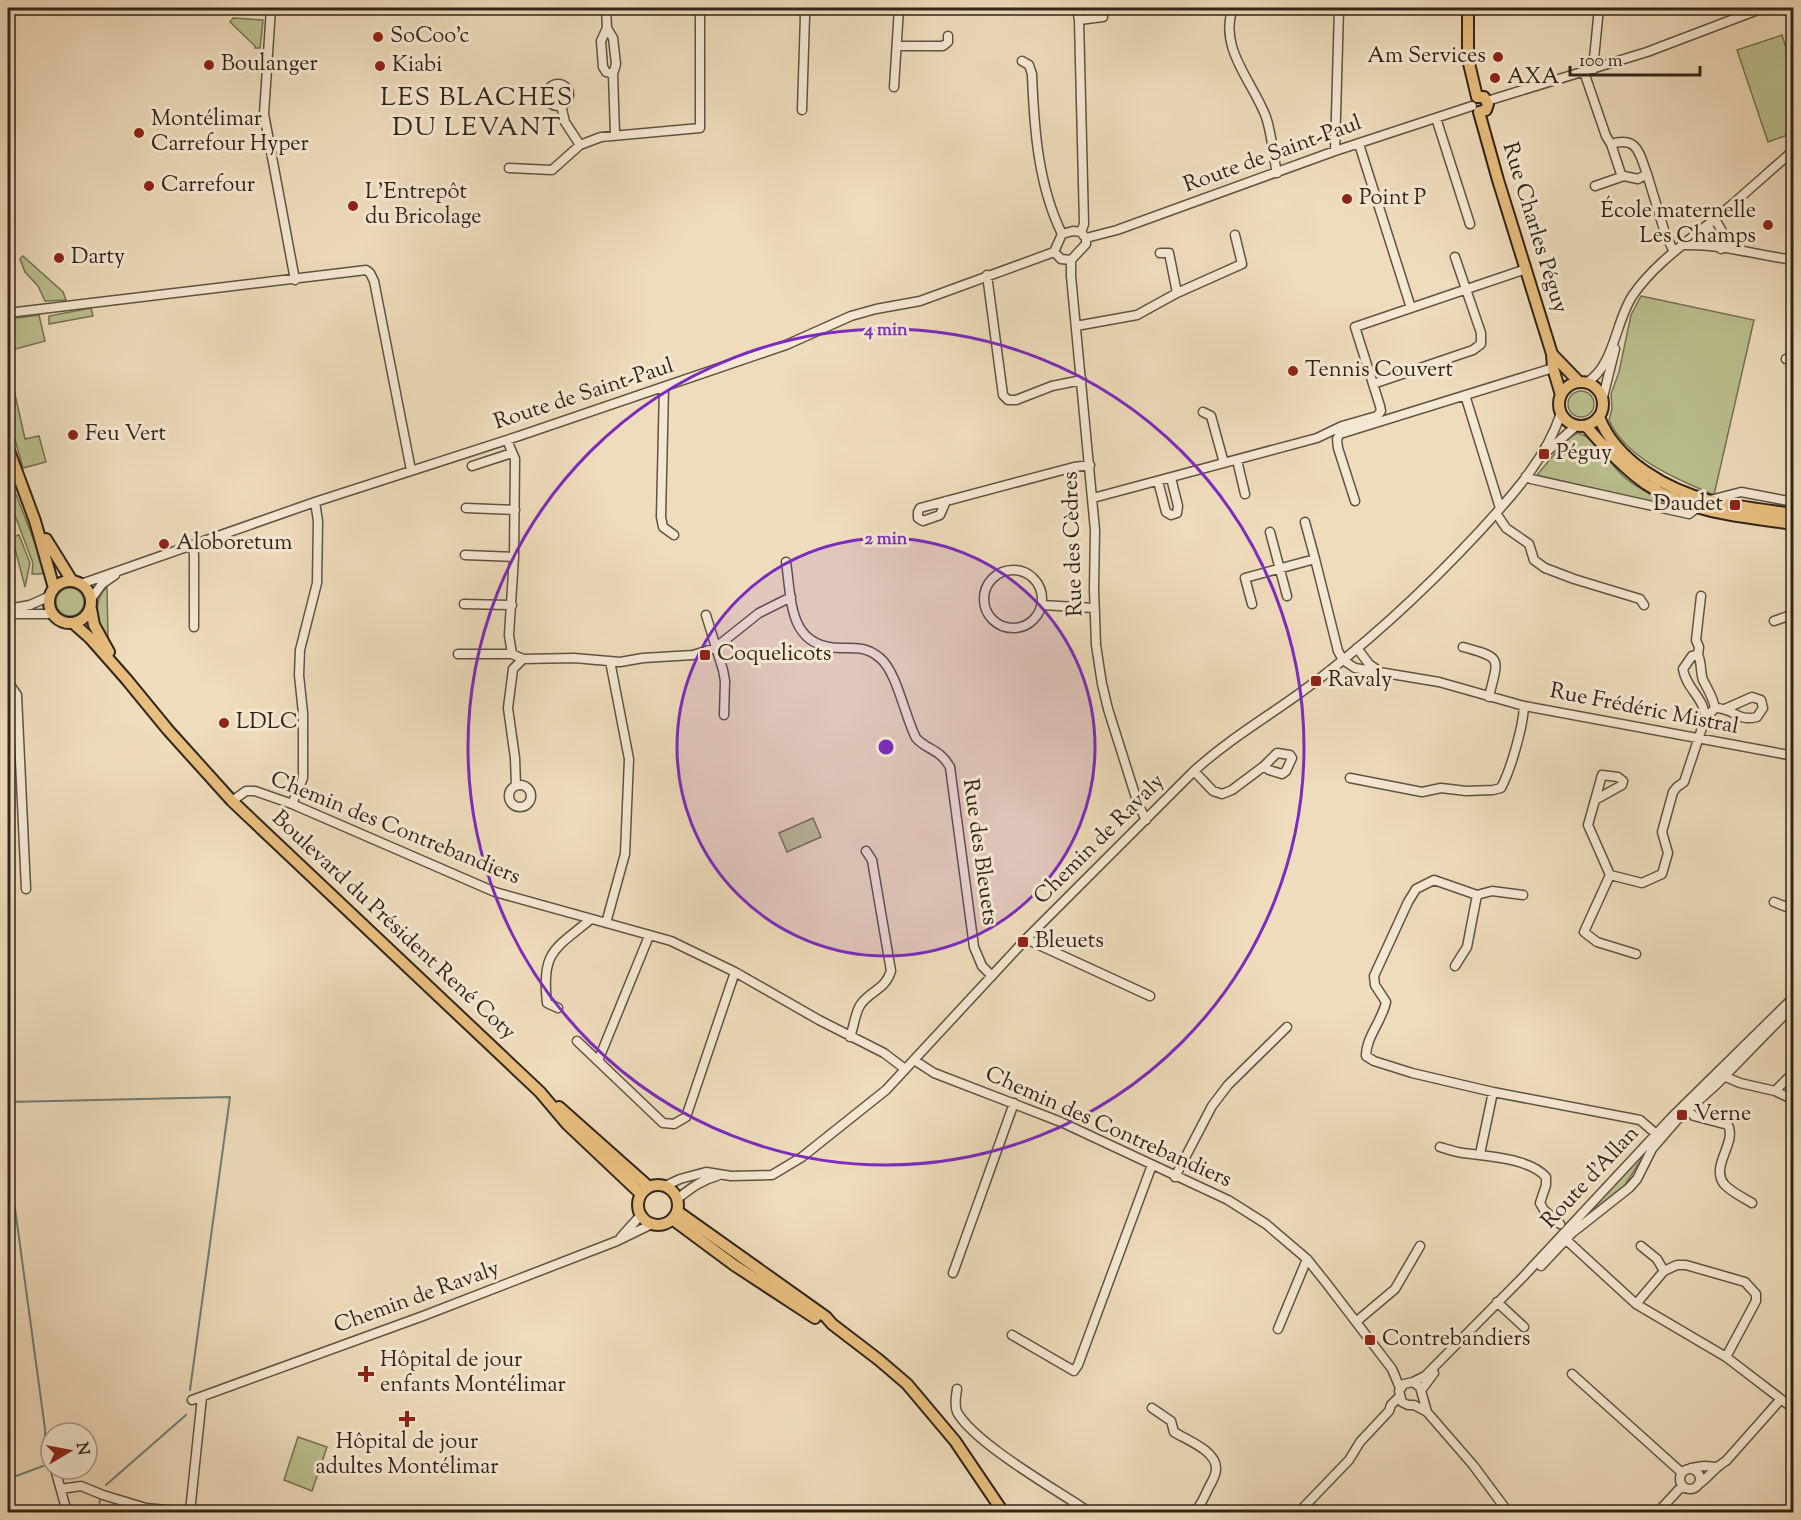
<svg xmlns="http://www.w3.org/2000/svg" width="1801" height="1520" viewBox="0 0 1801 1520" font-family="'Sorts Mill Goudy',serif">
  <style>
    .green { fill: #bbc08f; stroke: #767254; stroke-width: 1.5 }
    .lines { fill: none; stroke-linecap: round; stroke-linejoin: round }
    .stream { stroke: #707e77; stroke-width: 2 }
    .minor-casing { stroke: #605342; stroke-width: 11 }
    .major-casing { stroke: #31251a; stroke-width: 14 }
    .minor { stroke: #f5e8d3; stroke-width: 8 }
    .major { stroke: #e8be7e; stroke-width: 10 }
    .ring { fill: none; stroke: #7b2cbf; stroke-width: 3 }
    .poi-dot { fill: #8f2418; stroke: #f5e8d3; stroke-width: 2 }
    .labels { text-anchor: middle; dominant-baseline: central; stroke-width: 6; stroke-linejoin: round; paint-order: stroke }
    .poi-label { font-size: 22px; fill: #31251a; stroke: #f5e8d3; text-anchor: start }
    .street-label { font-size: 22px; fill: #31251a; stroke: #f5e8d3 }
    .quarter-label { font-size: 26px; letter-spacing: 1.5px; fill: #31251a; stroke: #f5e8d3 }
    .centre { fill: #7b2cbf; stroke: #f5e8d3; stroke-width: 3 }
    .ring-label { font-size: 18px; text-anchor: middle; font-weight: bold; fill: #7b2cbf; stroke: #f5e8d3; stroke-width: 6; stroke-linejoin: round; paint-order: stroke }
  </style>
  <rect width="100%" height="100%" fill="#efdcbc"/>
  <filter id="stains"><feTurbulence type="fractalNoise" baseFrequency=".00333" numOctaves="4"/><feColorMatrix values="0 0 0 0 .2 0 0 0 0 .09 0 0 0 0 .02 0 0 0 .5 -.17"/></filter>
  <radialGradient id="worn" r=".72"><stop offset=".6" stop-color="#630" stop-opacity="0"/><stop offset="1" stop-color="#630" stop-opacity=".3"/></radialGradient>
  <path class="green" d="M233,18L263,20L260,48H255V46L230,22Z
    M1782,35L1793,70V133L1768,142L1737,50Z
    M23,256L63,292L66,300L45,301L38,286L25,272L20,259Z
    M1641,296L1754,320L1714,495C1677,479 1626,459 1609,420L1612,409L1611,394L1619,372L1631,315Z
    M91,308L93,316L49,324V316Z
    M39,315L45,341L8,351V319Z
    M8,363L25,439L39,436L46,462L23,468L8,415Z
    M1568 404a13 13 0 1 1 26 0a13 13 0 1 1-26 0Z
    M1577,433C1598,438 1608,463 1624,477C1641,491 1662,500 1682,509L1537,475L1566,440Z
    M8,474L46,571L41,574H32L33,563L8,497Z
    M19,535L30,563L25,587L12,537Z
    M107,587L108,638L104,637C97,620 92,601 107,587Z
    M56 602a14 14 0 1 1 28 0a14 14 0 1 1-28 0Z
    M813,818L821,837L787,852L779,833Z
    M1648,1149L1625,1185L1592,1211L1590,1209Z
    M298,1437L327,1447L312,1491L284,1480Z"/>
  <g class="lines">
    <path class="stream" d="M8,1102L230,1097L190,1390
      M8,1157L45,1429V1451
      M8,1479L43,1466
      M106,1485L186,1415
      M100,1500L98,1511L102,1512"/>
    <g class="minor-casing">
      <path id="minor" d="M271,8L264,114L295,280
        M606,8L607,28L601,41L603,67L606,72L613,74
        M1077,8L1079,20L1084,224L1081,232
        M1233,8C1218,48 1253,82 1266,117C1272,135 1273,155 1277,173
        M1079,20L1103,17
        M607,28L613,38L616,64L613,74L615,134
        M897,46H943L948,42V36
        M1022,61L1029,65L1032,74C1034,128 1038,185 1062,234
        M1593,69L1599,8
        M1584,72L1606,136L1611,144L1621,174L1624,176
        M547 95a11 11 0 1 1 22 0a11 11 0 1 1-22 0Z
        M894,87L899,8
        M1487,101L1647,52L1763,8
        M561,105L565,122L580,145
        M802,110L805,16L802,8
        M1436,118L1470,224
        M1359,144L1411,308
        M1335,151L1339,8
        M509,168L552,170L580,145L601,137L700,128V8
        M1647,174L1665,233L1674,252
        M1595,186L1624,176L1638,179L1647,174C1639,153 1638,136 1611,144
        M1715,219L1732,249
        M1708,225L1716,243L1721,249
        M1086,238L1117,230L1335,151L1472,106
        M1684,245C1721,244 1757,255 1794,260
        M1054,252L1061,259L1071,260L1086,244V238
        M1054,252L1062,234L1073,231L1081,232L1084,236
        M1160,253H1169L1177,293
        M1071,260V276L1095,530L1094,589L1096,645L1102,684L1108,709L1138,804L1146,820
        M987,275L1003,395L1008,400H1016L1052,386L1082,380
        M8,313L366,270L370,273L374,281L411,470
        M1076,326L1137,315L1177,293L1242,264L1235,235
        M1786,359L1794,360
        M1586,383C1615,366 1615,321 1633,295C1657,260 1696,236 1728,208C1750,189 1772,169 1794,150
        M1373,384L1473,350L1481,344V333L1455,257
        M664,387L661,517L663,527L674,535
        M1465,395L1500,508
        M1602,401L1615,349
        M1203,412L1211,416L1224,463
        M507,440L515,459L514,557L509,635L512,654L523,659L574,658L620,662L643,658L693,655L715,648L759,613L791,597
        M1543,455L1576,426
        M1237,460L1245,494
        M472,466L512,453
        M1526,476L1531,479L1689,514L1698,507
        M1158,481L1166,512L1171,515L1177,513L1178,506L1171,478
        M1093,498L1317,438L1342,426L1377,416L1381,411L1380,406L1355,327L1526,269
        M1710,500L1741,492L1794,502
        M946,501L940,515L923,521L918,518V512L920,508L1074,467L1090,465
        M1355,501L1338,448L1337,439L1340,434L1553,368
        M466,508L515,510
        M1496,513L1506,528L1529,544L1534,560L1545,568L1574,579L1640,599L1644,605
        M1305,522L1315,559
        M1270,532L1287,596
        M192,546L194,554V627
        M465,555L514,557
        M786,562C792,601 788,648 841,648C857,648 867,647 880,658C897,672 905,717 916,738C928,751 939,748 950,767L974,947L982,966L992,976
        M984 599a29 29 0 1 1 58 0a29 29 0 1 1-58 0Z
        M81,584L315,502L519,436L786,345L851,316L876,309L920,301L1054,252
        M91,599L102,584L115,575
        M464,604L512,605
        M1252,604L1245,578L1315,559L1338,651L1343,660L1355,668L1439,682L1524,706L1794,756
        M1042,605L1094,608
        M8,609L30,605L50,596
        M8,614H52
        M706,615L723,670L725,681L724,715
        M1774,621L1794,614
        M1463,647C1504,658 1498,658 1489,697
        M1357,648L1369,664L1376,669
        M458,654H512
        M1698,655L1699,647L1696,640L1701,596
        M8,682L17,695L26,889
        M1705,719C1706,699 1686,689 1683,669L1692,656L1698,655C1702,663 1700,671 1703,680C1708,690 1713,697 1715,708
        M1194,771L1213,791L1222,794L1232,790L1264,766L1277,753L1290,755L1292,758L1286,771L1282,774L1269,770L1264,766
        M1350,778L1422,792L1441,788L1466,791L1493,790L1501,788C1511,769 1523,727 1524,706
        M509 796a11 11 0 1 1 22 0a11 11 0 1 1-22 0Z
        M516,786L515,758L508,708L513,669L523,659
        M1595,800L1602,775L1618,777L1623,781L1622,785L1595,800L1588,825L1610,875L1642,883L1662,874L1668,853L1662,832L1673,792L1677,787L1684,782L1705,719L1715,708C1735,708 1736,722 1757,717L1763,708L1761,700L1752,697L1727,708
        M232,801L246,791H255L292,804L495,892L671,941L735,972L819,1020L884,1053L905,1069
        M292,804L303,778V713L299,675L300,650L317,583L318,521L315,502
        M1610,875L1584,932L1597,942L1636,954
        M1523,895L1492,891L1477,895L1434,880L1416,889L1408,902L1374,976L1375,985L1386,1002C1382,1021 1366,1037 1366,1056L1374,1061L1412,1073L1493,1092L1640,1120L1661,1138
        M1774,902L1794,910
        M606,923L625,854L629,759L610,661
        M649,936L598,1061L663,1123L674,1124L686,1117L735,972
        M1026,939L1150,996
        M1455,966L1467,947L1477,895
        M558,1008L547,1003C541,951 555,949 591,919
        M850,1037C854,1027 855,1012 861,1004C871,990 885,990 891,971L872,860L866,851
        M577,1041L598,1061
        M914,1060L934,1073L1061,1122L1228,1200L1266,1224L1307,1259L1327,1284L1392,1369L1400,1388
        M1721,1075L1740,1083L1775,1091L1794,1072
        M1775,1091L1794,1100
        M1684,1106L1694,1116L1728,1125C1737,1143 1710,1166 1724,1184C1731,1192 1744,1198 1752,1203
        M1440,1147C1447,1149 1455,1152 1463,1153C1487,1156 1529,1158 1546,1177V1185L1540,1203L1544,1210L1560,1224
        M1480,1154L1493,1092
        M1175,1177L1212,1106L1228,1085L1287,1027
        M665,1186L680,1179L706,1172L731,1176L772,1175L802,1157L886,1090L1026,939L1194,771C1228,740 1264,719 1300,693C1365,646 1425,590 1479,532C1511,497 1546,459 1561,413
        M677,1199C690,1189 701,1180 717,1176
        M1562,1236L1636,1304L1726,1357L1794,1409
        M621,1237L641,1215
        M1641,1246L1657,1259L1664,1271
        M1541,1266L1572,1233L1629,1188L1637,1179L1652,1149L1677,1120L1717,1084L1794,1005
        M953,1273L1014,1103
        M1497,1302L1524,1327
        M1636,1304L1664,1271L1677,1265H1686L1745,1282L1756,1294V1301L1726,1357
        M1357,1321L1395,1289L1420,1246
        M1278,1329L1307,1259
        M1012,1335L1074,1371L1078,1365L1152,1165
        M1572,1374L1681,1472
        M1413,1382L1425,1376L1523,1277L1673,1116L1794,997
        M957,1389C956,1397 954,1404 957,1412C975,1444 1057,1490 1089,1512
        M1422,1389L1434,1373
        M192,1400L423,1316L617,1241L652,1224
        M1152,1408L1171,1421L1174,1432C1187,1440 1217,1451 1216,1469C1216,1475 1212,1482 1209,1487C1205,1496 1201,1505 1195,1512
        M1427,1412L1420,1387L1413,1382L1404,1384L1399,1391L1402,1402L1408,1405H1414L1427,1412L1473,1465L1508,1512
        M1691,1468L1704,1466L1717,1467
        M1680 1479a10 10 0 1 1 20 0a10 10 0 1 1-20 0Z
        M55,1469L67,1512
        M1699,1484C1709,1477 1715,1467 1726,1461L1781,1399
        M61,1489L81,1486L103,1495L146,1508L186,1512
        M190,1512L202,1397
        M1299,1512L1349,1460L1360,1442L1389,1411L1391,1405L1399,1397
        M1658,1512L1682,1486"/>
    </g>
    <g class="major-casing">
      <path id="major" d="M1468,8V59L1477,97
        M1477,97H1484L1488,104L1486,110L1479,112
        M1479,112L1498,180L1552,354L1553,368L1561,395
        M1552,354L1579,382
        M1559 404a22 22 0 1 1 44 0a22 22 0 1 1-44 0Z
        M1599,417C1616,461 1667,490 1711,501C1738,507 1766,510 1794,514
        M1586,426C1604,447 1623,468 1646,484C1689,513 1744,517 1794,524
        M8,448L35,521L54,588
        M46,539L72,581
        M49 602a21 21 0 1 1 42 0a21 21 0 1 1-42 0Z
        M91,609L94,625L109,652
        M73,623L90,638L127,680L168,730L232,801L540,1092L567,1124L641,1194
        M559,1107L649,1187
        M638 1205a20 20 0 1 1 40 0a20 20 0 1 1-40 0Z
        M677,1211L826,1317L832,1324L879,1360L907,1384L955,1441L1003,1512
        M672,1219L734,1265L815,1318"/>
    </g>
    <use href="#minor" class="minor"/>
    <use href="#major" class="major"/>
  </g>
  <circle cx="886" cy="747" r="209" fill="#7b2cbf" fill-opacity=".12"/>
  <g class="ring">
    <circle cx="886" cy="747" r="209"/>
    <circle cx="886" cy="747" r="418"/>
  </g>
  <g class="poi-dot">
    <circle cx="378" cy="37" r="6"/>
    <circle cx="1498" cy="57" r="6"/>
    <circle cx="209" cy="65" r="6"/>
    <circle cx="380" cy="66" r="6"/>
    <circle cx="1495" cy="78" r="6"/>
    <circle cx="139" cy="133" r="6"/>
    <circle cx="149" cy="186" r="6"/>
    <circle cx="1347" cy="199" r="6"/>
    <circle cx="353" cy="206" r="6"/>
    <circle cx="1768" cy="225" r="6"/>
    <circle cx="59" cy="258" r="6"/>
    <circle cx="1293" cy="371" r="6"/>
    <circle cx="73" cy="435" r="6"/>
    <rect x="1538" y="448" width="12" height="12" rx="3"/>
    <rect x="1729" y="499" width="12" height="12" rx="3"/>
    <circle cx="164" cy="544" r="6"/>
    <rect x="699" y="649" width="12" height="12" rx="3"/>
    <rect x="1310" y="675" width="12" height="12" rx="3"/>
    <circle cx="224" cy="723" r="6"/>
    <rect x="1017" y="936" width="12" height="12" rx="3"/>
    <rect x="1676" y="1109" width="12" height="12" rx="3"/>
    <rect x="1364" y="1334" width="12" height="12" rx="3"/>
    <path d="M363 1365h6v6h6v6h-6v6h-6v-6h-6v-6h6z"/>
    <path d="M404 1410h6v6h6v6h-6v6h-6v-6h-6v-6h6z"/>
  </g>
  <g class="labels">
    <g class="poi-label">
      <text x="390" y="37">SoCoo'c</text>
      <text x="1486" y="57" text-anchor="end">Am Services</text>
      <text x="221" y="65">Boulanger</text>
      <text x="392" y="66">Kiabi</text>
      <text x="1507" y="78">AXA</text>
      <text x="151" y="120">Montélimar<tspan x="151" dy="25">Carrefour Hyper</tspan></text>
      <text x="161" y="186">Carrefour</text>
      <text x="365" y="193">L'Entrepôt<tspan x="365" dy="25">du Bricolage</tspan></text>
      <text x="1359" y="199">Point P</text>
      <text x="1756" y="212" text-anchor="end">École maternelle<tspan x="1756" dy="25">Les Champs</tspan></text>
      <text x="71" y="258">Darty</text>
      <text x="1305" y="371">Tennis Couvert</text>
      <text x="85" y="435">Feu Vert</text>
      <text x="1556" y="454">Péguy</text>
      <text x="1723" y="505" text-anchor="end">Daudet</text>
      <text x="176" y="544">Aloboretum</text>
      <text x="717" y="655">Coquelicots</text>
      <text x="1328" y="681">Ravaly</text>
      <text x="236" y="723">LDLC</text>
      <text x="1035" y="942">Bleuets</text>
      <text x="1694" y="1115">Verne</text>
      <text x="1382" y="1340">Contrebandiers</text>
      <text x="380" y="1361">Hôpital de jour<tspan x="380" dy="25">enfants Montélimar</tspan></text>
      <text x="407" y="1443" text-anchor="middle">Hôpital de jour<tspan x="407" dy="25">adultes Montélimar</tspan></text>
    </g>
    <g class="street-label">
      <text transform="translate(1273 155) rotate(-20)">Route de Saint-Paul</text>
      <text transform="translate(1534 228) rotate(73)">Rue Charles Péguy</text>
      <text transform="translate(584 395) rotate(-18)">Route de Saint-Paul</text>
      <text transform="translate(1074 544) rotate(-92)">Rue des Cèdres</text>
      <text transform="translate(1644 710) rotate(11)">Rue Frédéric Mistral</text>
      <text transform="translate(395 829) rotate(22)">Chemin des Contrebandiers</text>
      <text transform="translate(1100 840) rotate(-45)">Chemin de Ravaly</text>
      <text transform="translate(979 852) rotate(82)">Rue des Bleuets</text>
      <text transform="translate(393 926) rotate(43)">Boulevard du Président René Coty</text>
      <text transform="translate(1108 1128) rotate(24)">Chemin des Contrebandiers</text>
      <text transform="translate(1591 1178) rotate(-47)">Route d'Allan</text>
      <text transform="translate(417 1298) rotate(-20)">Chemin de Ravaly</text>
    </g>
    <g class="quarter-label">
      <text x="477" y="98">LES BLACHES<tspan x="477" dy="30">DU LEVANT</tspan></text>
    </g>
  </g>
  <circle cx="886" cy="747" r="9" class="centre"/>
  <g class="ring-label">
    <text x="886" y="335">4 min</text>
    <text x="886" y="544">2 min</text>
  </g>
  <rect width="1801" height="1520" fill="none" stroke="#efdcbc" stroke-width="30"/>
  <rect x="9" y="9" width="1783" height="1502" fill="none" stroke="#31251a" stroke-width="3"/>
  <rect x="15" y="15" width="1771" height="1490" fill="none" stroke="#31251a" stroke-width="1.5"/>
  <g transform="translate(69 1451) rotate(80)"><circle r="28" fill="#f5e8d3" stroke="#a79a89" stroke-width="1.5"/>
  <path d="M0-4.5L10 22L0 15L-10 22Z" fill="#8f2418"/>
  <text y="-9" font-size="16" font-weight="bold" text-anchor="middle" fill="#31251a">N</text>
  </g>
  <path d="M1570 66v9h130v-9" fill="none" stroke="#31251a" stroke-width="3"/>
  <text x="1579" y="66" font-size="18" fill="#31251a" stroke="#f5e8d3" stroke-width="4.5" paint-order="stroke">100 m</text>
  <rect width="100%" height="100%" filter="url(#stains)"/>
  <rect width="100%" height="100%" fill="url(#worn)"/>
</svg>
